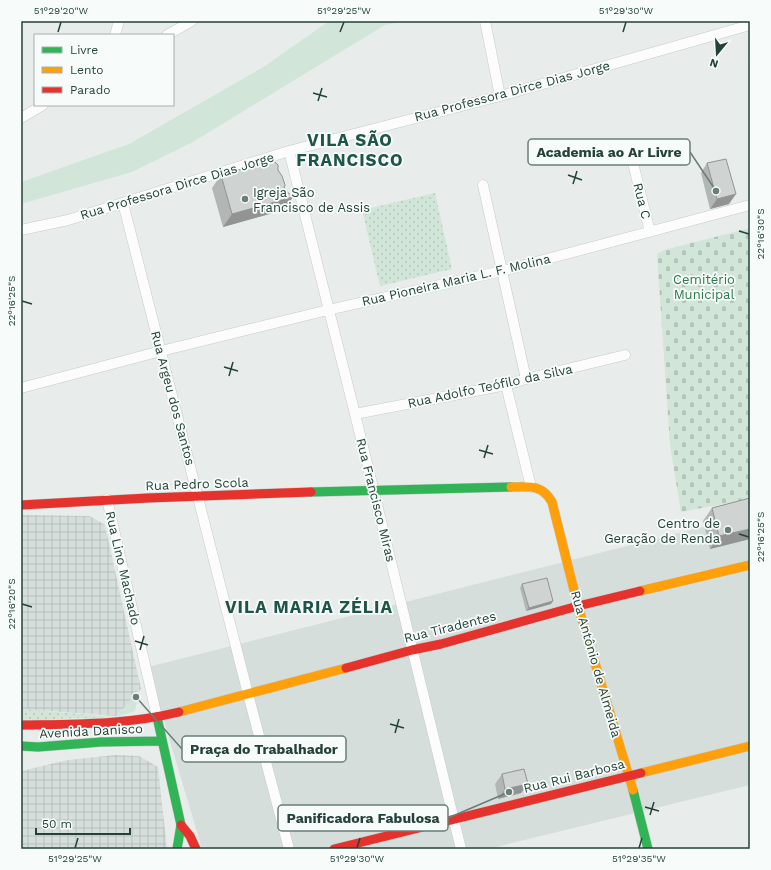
<svg xmlns="http://www.w3.org/2000/svg" width="771" height="870" viewBox="0 0 771 870" font-family="'Work Sans',sans-serif">
  <style>
    .built { fill: #d6dedb }
    .industrial { fill: url(#industrial-grid) }
    .grass { fill: url(#grass-dots) }
    .cemetery { fill: url(#cemetery-stones) }
    .green { fill: #d1e6d8 }
    .lines { fill: none; stroke-linecap: round; stroke-linejoin: round }
    .street-casing { stroke: #c5cac8; stroke-width: 11 }
    .fast-casing { stroke: #c3cbc8; stroke-width: 10 }
    .slow-casing { stroke: #c3cbc8; stroke-width: 10 }
    .jam-casing { stroke: #c3cbc8; stroke-width: 10 }
    .street { stroke: #fcfcfc; stroke-width: 10 }
    .fast { stroke: #30b455; stroke-width: 9 }
    .slow { stroke: #ff9f0a; stroke-width: 9 }
    .jam { stroke: #e5322d; stroke-width: 9 }
    .wall { fill: #b2b6b5 }
    .shaded-wall { fill: #919493 }
    .building { fill: #cfd4d2; stroke: #919493 }
    .ticks { fill: none; stroke: #24423a; stroke-width: 1.5 }
    .poi-dot { fill: #697e78; stroke: #f7fbf9; stroke-width: 1.5 }
    .labels { text-anchor: middle; dominant-baseline: central; stroke-width: 3.5; stroke-linejoin: round; paint-order: stroke }
    .street-label { font-size: 13px; fill: #24423a; stroke: #f7fbf9 }
    .poi-label { font-size: 13px; fill: #24423a; stroke: #f7fbf9; text-anchor: start }
    .park-label { font-size: 13px; fill: #2d7a4b; stroke: #f7fbf9 }
    .district-label { font-size: 17px; font-weight: bold; letter-spacing: 1px; fill: #1f5548; stroke: #f7fbf9 }
    .leader { fill: none; stroke: #697e78; stroke-width: 1.5 }
    .callout-dot { fill: #697e78; stroke: #f7fbf9; stroke-width: 1.5 }
    .callout { fill: #f7fbf9; stroke: #697e78; stroke-width: 1.5 }
    .callout-label { font-size: 14px; text-anchor: middle; font-weight: bold; fill: #24423a }
    .neatline { fill: none; stroke: #24423a; stroke-width: 1.5 }
    .ticks-label { font-size: 10px; text-anchor: middle; fill: #24423a }
  </style>
  <defs>
    <pattern id="industrial-grid" width="8" height="8" patternUnits="userSpaceOnUse"><rect width="8" height="8" fill="#d6dedb"/><path d="M0 4h8M4 0v8" fill="none" stroke="#b8c0bd"/></pattern>
    <pattern id="grass-dots" width="8" height="8" patternUnits="userSpaceOnUse"><rect width="8" height="8" fill="#d1e6d8"/><path d="M2 2h.1M6 6h.1" fill="none" stroke="#b3c6ba" stroke-width="1.8" stroke-linecap="round"/></pattern>
    <pattern id="cemetery-stones" width="16" height="16" patternUnits="userSpaceOnUse"><rect width="16" height="16" fill="#d1e6d8"/><path d="M2 7V4a2 2 0 0 1 4 0v3zM10 15v-3a2 2 0 0 1 4 0v3z" fill="#b3c6ba"/></pattern>
  </defs>
  <rect width="100%" height="100%" fill="#e8edeb"/>
  <path class="built" d="M750,515V785L488,849H202L148,667Z"/>
  <path class="industrial" d="M21,515L90,516L105,525L141,689L127,705L116,716L21,709Z
    M115,755L139,756L158,767L167,849H21V771L68,760Z"/>
  <path class="grass" d="M435,193L452,269L380,286L362,210Z
    M21,709L116,717L21,720Z"/>
  <path class="cemetery" d="M750,228V499L681,512L670,445L657,254L664,250Z"/>
  <path class="green" d="M329,21H406L385,25L193,142L132,172L21,204V182L129,144L265,66Z
    M140,689L135,711L116,717Z"/>
  <g class="lines">
    <g class="street-casing">
      <path id="street" d="M485,21L500,96
        M115,35L119,21
        M167,35L192,21
        M21,118L43,105
        M629,147L650,232
        M289,151L355,414L461,849
        M483,185L526,379
        M123,203L248,694L289,849
        M21,230L68,220L289,151L500,96L750,25
        M506,385L531,487
        M21,388L161,351L328,310L502,271L750,205
        M355,414L506,385L526,379L625,355
        M107,499L157,717"/>
    </g>
    <g class="fast-casing">
      <path id="fast" d="M311,492L511,487
        M157,717L181,825L177,849
        M21,746L38,747L101,742L162,741
        M633,790L648,849"/>
    </g>
    <g class="slow-casing">
      <path id="slow" d="M511,487C529,487 542,484 552,502L578,606L633,790
        M640,591L750,565
        M179,712L346,668
        M641,773L750,746"/>
    </g>
    <g class="jam-casing">
      <path id="jam" d="M21,505L148,498L311,492
        M346,668L412,650L441,644L578,606L640,591
        M21,725C74,724 127,725 179,712
        M181,825L190,836L196,849
        M334,849L641,773"/>
    </g>
    <use href="#street" class="street"/>
    <use href="#fast" class="fast"/>
    <use href="#slow" class="slow"/>
    <use href="#jam" class="jam"/>
  </g>
  <path class="wall" d="M707,163L729,204L710,209L701,173Z
    M278,170L284,189V210L223,227L212,188L221,175Z
    M750,498V539L710,549L703,521L712,508Z
    M522,584L551,604L526,611L520,588Z
    M502,774L528,784L521,793L498,799L495,784Z"/>
  <path class="shaded-wall" d="M736,194L729,204L710,209L717,199Z
    M293,197L284,210L223,227L232,214Z
    M750,529V539L710,549L719,536Z
    M553,601L551,604L526,611L529,608Z
    M528,784L521,793L498,799L505,789Z"/>
  <path class="building" d="M726,159L736,194L717,199L707,163Z
    M269,161L275,162L278,165V170L282,176L285,185L284,189L293,197L232,214L221,175Z
    M750,498V529L719,536L712,508Z
    M547,578L553,601L529,608L522,584Z
    M524,769L528,784L505,789L502,774Z"/>
  <path class="ticks" d="M58,32L61,22M340,32L344,22M623,32L626,22M313,93L327,97M318,101L322,88M568,175L582,180M573,184L577,171M739,231L749,234M22,301L32,304M224,367L238,371M229,376L233,362M479,450L493,454M484,458L488,445M739,534L749,537M22,604L32,607M135,641L148,645M140,650L144,636M390,724L404,728M395,733L399,719M645,807L659,811M650,815L654,802M75,848L78,838M357,848L360,838M639,848L642,838"/>
  <g class="poi-dot">
    <circle cx="245" cy="199" r="4"/>
    <circle cx="728" cy="530" r="4"/>
  </g>
  <g class="labels">
    <g class="street-label">
      <text transform="translate(512 91) rotate(-15)">Rua Professora Dirce Dias Jorge</text>
      <text transform="translate(177 186) rotate(-17)">Rua Professora Dirce Dias Jorge</text>
      <text transform="translate(642 201) rotate(76)">Rua C</text>
      <text transform="translate(456 280) rotate(-13)">Rua Pioneira Maria L. F. Molina</text>
      <text transform="translate(490 386) rotate(-12)">Rua Adolfo Teófilo da Silva</text>
      <text transform="translate(173 398) rotate(75)">Rua Argeu dos Santos</text>
      <text transform="translate(197 484) rotate(-2)">Rua Pedro Scola</text>
      <text transform="translate(376 500) rotate(76)">Rua Francisco Miras</text>
      <text transform="translate(123 568) rotate(77)">Rua Lino Machado</text>
      <text transform="translate(450 627) rotate(-14)">Rua Tiradentes</text>
      <text transform="translate(596 664) rotate(74)">Rua Antônio de Almeida</text>
      <text transform="translate(91 731) rotate(-3)">Avenida Danisco</text>
      <text transform="translate(574 776) rotate(-14)">Rua Rui Barbosa</text>
    </g>
    <g class="poi-label">
      <text x="253" y="192">Igreja São<tspan x="253" dy="15">Francisco de Assis</tspan></text>
      <text x="720" y="523" text-anchor="end">Centro de<tspan x="720" dy="15">Geração de Renda</tspan></text>
    </g>
    <g class="park-label">
      <text x="704" y="279">Cemitério<tspan x="704" dy="15">Municipal</tspan></text>
    </g>
    <g class="district-label">
      <text x="350" y="140">VILA SÃO<tspan x="350" dy="20">FRANCISCO</tspan></text>
      <text x="309" y="607">VILA MARIA ZÉLIA</text>
    </g>
  </g>
  <path class="leader" d="M716 191L690 152M136 697L182 749M509 792L448 818"/>
  <g class="callout-dot">
    <circle cx="716" cy="191" r="4"/>
    <circle cx="136" cy="697" r="4"/>
    <circle cx="509" cy="792" r="4"/>
  </g>
  <g class="callout">
    <rect x="528" y="139" width="162" height="26" rx="4"/>
    <rect x="182" y="736" width="164" height="26" rx="4"/>
    <rect x="278" y="805" width="170" height="26" rx="4"/>
  </g>
  <g class="callout-label">
    <text x="609" y="157">Academia ao Ar Livre</text>
    <text x="264" y="754">Praça do Trabalhador</text>
    <text x="363" y="823">Panificadora Fabulosa</text>
  </g>
  <rect width="771" height="870" fill="none" stroke="#f7fbf9" stroke-width="44"/>
  <rect x="34" y="34" width="140" height="72" fill="#f7fbf9" stroke="#a3b1ad"/>
  <rect x="42" y="47" width="20" height="6" fill="#30b455" stroke="#a3b1ad"/>
  <text x="70" y="54" font-size="12" fill="#24423a">Livre</text>
  <rect x="42" y="67" width="20" height="6" fill="#ff9f0a" stroke="#a3b1ad"/>
  <text x="70" y="74" font-size="12" fill="#24423a">Lento</text>
  <rect x="42" y="87" width="20" height="6" fill="#e5322d" stroke="#a3b1ad"/>
  <text x="70" y="94" font-size="12" fill="#24423a">Parado</text>
  <g transform="translate(717 54) rotate(198)" stroke="#f7fbf9" stroke-width="3" paint-order="stroke">
  <path d="M0-3L7 15L0 10L-7 15Z" fill="#24423a"/>
  <text y="-6" font-size="11" font-weight="bold" text-anchor="middle" fill="#24423a">N</text>
  </g>
  <path d="M36 828v6h94v-6" fill="none" stroke="#24423a" stroke-width="2"/>
  <text x="42" y="828" font-size="12" fill="#24423a" stroke="#f7fbf9" stroke-width="3" paint-order="stroke">50 m</text>
  <rect x="22" y="22" width="727" height="826" class="neatline"/>
  <g class="ticks-label">
    <text x="61" y="14">51°29'20"W</text>
    <text x="344" y="14">51°29'25"W</text>
    <text x="626" y="14">51°29'30"W</text>
    <text transform="translate(760 234) rotate(-90)" y="4">22°16'30"S</text>
    <text transform="translate(11 301) rotate(-90)" y="4">22°16'25"S</text>
    <text transform="translate(760 537) rotate(-90)" y="4">22°16'25"S</text>
    <text transform="translate(11 604) rotate(-90)" y="4">22°16'20"S</text>
    <text x="75" y="862">51°29'25"W</text>
    <text x="357" y="862">51°29'30"W</text>
    <text x="639" y="862">51°29'35"W</text>
  </g>
</svg>
